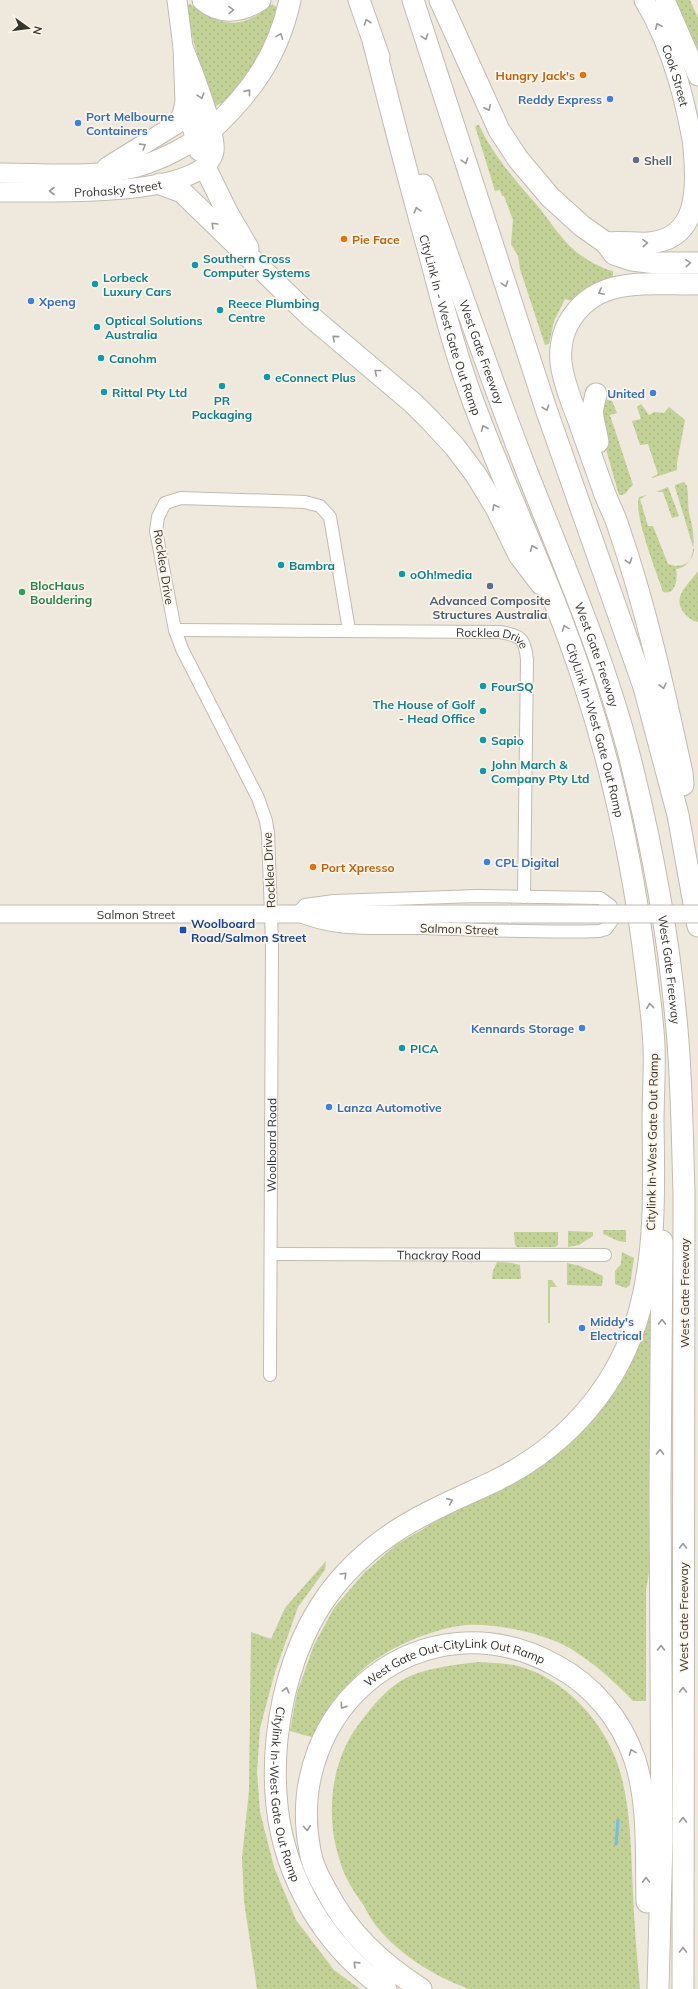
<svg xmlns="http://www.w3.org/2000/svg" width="698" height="1989" viewBox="0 0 698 1989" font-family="Mulish,sans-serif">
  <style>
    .grass { fill: url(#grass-dots) }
    .garden { fill: #c2d196 }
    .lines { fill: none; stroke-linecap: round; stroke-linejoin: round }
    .stream { stroke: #75bcee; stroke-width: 3 }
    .street-casing { stroke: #c1bbb1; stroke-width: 14 }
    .secondary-casing { stroke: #c1bbb1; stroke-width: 19 }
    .primary-casing { stroke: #c1bbb1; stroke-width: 21 }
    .highway-casing { stroke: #c1bbb1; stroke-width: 23 }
    .street { stroke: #fff; stroke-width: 12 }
    .secondary { stroke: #fff; stroke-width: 17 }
    .primary { stroke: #fff; stroke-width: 19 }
    .highway { stroke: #fff; stroke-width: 21 }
    .secondary-bridge-casing { stroke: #c1bbb1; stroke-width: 19; stroke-linecap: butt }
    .secondary-bridge { stroke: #fff; stroke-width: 17 }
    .oneway { stroke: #9b9a98 }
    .food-dot { fill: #e8710a; stroke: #fcf5eb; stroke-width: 1.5 }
    .shop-dot { fill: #3f7fe0; stroke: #fcf5eb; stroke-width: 1.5 }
    .service-dot { fill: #5c6f8a; stroke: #fcf5eb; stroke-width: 1.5 }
    .culture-dot { fill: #0f9aa8; stroke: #fcf5eb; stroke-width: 1.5 }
    .leisure-dot { fill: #2e9e5b; stroke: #fcf5eb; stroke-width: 1.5 }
    .transit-dot { fill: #1a4fb4; stroke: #fcf5eb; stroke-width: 1.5 }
    .labels { text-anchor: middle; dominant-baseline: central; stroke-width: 3.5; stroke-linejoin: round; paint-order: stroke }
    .food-label { font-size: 12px; font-weight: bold; fill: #c56008; stroke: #fcf5eb; text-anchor: start }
    .street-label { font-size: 12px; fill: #373530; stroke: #fcf5eb }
    .shop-label { font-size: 12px; font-weight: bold; fill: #366cbe; stroke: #fcf5eb; text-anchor: start }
    .service-label { font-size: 12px; font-weight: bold; fill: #4e5e75; stroke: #fcf5eb; text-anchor: start }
    .culture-label { font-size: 12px; font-weight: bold; fill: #0d838f; stroke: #fcf5eb; text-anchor: start }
    .leisure-label { font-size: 12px; font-weight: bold; fill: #27864d; stroke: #fcf5eb; text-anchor: start }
    .transit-label { font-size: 12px; font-weight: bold; fill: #164399; stroke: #fcf5eb; text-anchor: start }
  </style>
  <defs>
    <pattern id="grass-dots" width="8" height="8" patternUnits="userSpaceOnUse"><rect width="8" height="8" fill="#c2d196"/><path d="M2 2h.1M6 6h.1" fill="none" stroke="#a7b482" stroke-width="1.8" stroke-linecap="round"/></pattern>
  </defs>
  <rect width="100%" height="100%" fill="#efe8dd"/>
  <path class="grass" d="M676,0H690L698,18V50Z
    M190,4C222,27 241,31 272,4L279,9C266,41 246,94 212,108L210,105L185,7Z
    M479,125C493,155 514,179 536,204C556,228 564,247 593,263C600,266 606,270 613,271V278L605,280L572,301L565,299L554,321L549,344L545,345L520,269L518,256L511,244L513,220L504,196H502L500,190L495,191L475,126Z
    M603,399L612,401L617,413L610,415L633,485C627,489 627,496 619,495L597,418Z
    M641,404L649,415L654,412L664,413L669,407L685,420L677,463V470L652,478V477L658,474L648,444L640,445L632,421L641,419L637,407Z
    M684,482L687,486C689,496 687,507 690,517C695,535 698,566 676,569C678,577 676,596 663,592C657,573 633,514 639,497L647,495L640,499L648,526H653L668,564C680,569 693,563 694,550L675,487V485Z
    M668,487L679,516L672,518L663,492H656Z
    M698,571V622C692,621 689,618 685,614C670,598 689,584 698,571Z
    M603,1230H626V1242C617,1242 611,1237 603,1234Z
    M568,1231L593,1232V1236L579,1245L568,1247Z
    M514,1232H558V1245L555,1247H517L515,1245Z
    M622,1252L634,1258L630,1285L626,1288L615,1284V1271L621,1264Z
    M497,1262L512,1263L520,1265L521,1279H492L493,1271Z
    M567,1263L580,1266L603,1276L602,1286L567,1285Z
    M648,1304L653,1305L651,1561L646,1590V1701H633C614,1681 594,1663 571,1649C546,1633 488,1621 459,1626C426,1631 380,1651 357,1675C339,1693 327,1715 315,1738L290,1731L297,1693L314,1645L334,1608L365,1572L396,1545L440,1519L534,1471L572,1442L597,1414Z
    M326,1561L325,1570L298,1607L275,1672L260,1728L257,1772L260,1812L274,1867L296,1920L334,1970L360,1989H257L244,1901L242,1858L249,1790L251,1632L271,1639L285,1608Z
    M478,1662C491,1663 505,1663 518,1666C565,1678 605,1723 619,1768C631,1807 631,1852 633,1892C634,1924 637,1957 640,1989H469C434,1976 401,1956 377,1927C372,1921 368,1913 364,1906C354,1892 343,1875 339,1858C325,1813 331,1758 362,1720C374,1704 389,1686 408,1677C431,1667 454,1665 478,1662Z"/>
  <path class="garden" d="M548,1280H552L557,1287H550V1323H548Z"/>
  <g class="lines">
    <path class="stream" d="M616,1844L618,1820"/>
    <g class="street-casing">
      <g id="street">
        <path id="s1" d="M175,630L500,632C521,636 525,638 527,660L524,897"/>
        <path d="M477,896L600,898L611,906L613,919L606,929L599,931C541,933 483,930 425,928C383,927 335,933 296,914L305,905L334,901Z"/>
        <path id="s2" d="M272,1254L605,1255"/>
        <path id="s3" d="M270,1375L272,942L268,833L266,821L258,798L182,649L175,630L156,531L158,517L165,503L181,498L305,502L320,506L330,517L349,630"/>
      </g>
    </g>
    <g class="secondary-casing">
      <g id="secondary">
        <path id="s4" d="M0,914H511"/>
      </g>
    </g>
    <g class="primary-casing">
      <g id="primary">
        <path d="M177,0L183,47L185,103L199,151"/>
        <path id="s5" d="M644,0C674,50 687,106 696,163"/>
        <path d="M665,0L698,76"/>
        <path d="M107,167L175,125L182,115L185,103"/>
        <path d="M0,173C45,173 94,178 137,167C165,159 188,145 211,130"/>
        <path id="s6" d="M0,192C39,191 206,200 214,151C217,133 191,66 183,47"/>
      </g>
    </g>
    <g class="highway-casing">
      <g id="highway">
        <path d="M203,0C220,15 242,12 260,0"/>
        <path d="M359,0L379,57"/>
        <path d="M413,0L546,409L644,687L678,815L698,926"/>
        <path d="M440,0L499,130L518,159L550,197L582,226L606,243L614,254L632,260L656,263H698"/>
        <path id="s7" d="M374,44C392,115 410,186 430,256C442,302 454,349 470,393C505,490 551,582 583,680C614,774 634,871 646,969C649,995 653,1020 654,1046C655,1071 653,1097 653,1123C654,1183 656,1250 640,1309C620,1385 567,1445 497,1480C464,1496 430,1509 399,1529C369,1548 340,1575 321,1605C285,1661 270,1740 277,1806C285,1879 325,1947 386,1989"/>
        <path d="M211,130C252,92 278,55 290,0"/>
        <path d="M205,167L227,212L248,248"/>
        <path d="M160,184L182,192L310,316L413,403L430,420L455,447L476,475L496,508L519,555L541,584"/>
        <path id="s8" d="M423,185C457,281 490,377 527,472C564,566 604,657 629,754C651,841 668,930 676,1019C682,1076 682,1135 684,1192L683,1989"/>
        <path d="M606,243C621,241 635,244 649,243C698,239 698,190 694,148"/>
        <path d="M596,394L592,412L598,442"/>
        <path d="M683,785L682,773C664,690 646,607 618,526C615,516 610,507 606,497C596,470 587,443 577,416C571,401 565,385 562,369C559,355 561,337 568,324C595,274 650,285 698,284"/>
        <path id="s9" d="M421,1989C381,1963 348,1933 326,1890C319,1878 312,1865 310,1851C282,1707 424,1593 555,1665C593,1685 621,1719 635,1760C649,1804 646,1856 647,1902"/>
        <path d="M658,1989L662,1840L660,1491L662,1241"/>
      </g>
    </g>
    <use href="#street" class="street"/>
    <use href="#secondary" class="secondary"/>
    <use href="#primary" class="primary"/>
    <use href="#highway" class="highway"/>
    <g class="secondary-bridge-casing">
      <path id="secondary-bridge" d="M511,914H698"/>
    </g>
    <use href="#secondary-bridge" class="secondary-bridge"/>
  </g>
  <defs><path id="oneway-chevron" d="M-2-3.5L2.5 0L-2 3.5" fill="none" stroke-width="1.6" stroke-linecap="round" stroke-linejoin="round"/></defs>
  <g class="oneway">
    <use href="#oneway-chevron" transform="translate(231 10) rotate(-1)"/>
    <use href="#oneway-chevron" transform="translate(367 22) rotate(-109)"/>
    <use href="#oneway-chevron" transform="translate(658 26) rotate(-115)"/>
    <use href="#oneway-chevron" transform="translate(280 36) rotate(-69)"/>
    <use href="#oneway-chevron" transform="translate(425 37) rotate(72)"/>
    <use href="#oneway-chevron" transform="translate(248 92) rotate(-51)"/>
    <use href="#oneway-chevron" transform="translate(201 96) rotate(73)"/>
    <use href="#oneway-chevron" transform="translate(488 108) rotate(64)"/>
    <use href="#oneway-chevron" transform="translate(143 146) rotate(-32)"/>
    <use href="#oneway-chevron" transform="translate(465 161) rotate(72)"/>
    <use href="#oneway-chevron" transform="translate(52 191) rotate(180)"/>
    <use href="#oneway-chevron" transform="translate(417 210) rotate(-105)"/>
    <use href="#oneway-chevron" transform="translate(214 225) rotate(-135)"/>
    <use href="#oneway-chevron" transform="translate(645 243) rotate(-2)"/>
    <use href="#oneway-chevron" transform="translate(688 263) rotate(-4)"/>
    <use href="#oneway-chevron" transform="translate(505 284) rotate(72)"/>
    <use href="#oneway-chevron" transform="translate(601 292) rotate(153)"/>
    <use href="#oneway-chevron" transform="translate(335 338) rotate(-139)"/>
    <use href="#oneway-chevron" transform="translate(377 372) rotate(-141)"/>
    <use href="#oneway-chevron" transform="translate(546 408) rotate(71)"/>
    <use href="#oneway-chevron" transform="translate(484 428) rotate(-112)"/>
    <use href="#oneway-chevron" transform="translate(495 507) rotate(-118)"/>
    <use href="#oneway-chevron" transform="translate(533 548) rotate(-112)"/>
    <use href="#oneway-chevron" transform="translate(629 561) rotate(73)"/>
    <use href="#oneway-chevron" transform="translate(565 628) rotate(-110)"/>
    <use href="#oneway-chevron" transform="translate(663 686) rotate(77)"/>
    <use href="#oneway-chevron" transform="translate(650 1006) rotate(-96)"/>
    <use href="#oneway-chevron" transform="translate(662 1322) rotate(-89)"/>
    <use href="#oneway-chevron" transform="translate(660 1452) rotate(-89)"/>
    <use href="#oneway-chevron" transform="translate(450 1501) rotate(-24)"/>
    <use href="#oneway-chevron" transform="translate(683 1546) rotate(-90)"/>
    <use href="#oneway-chevron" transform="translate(344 1575) rotate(-45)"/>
    <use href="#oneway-chevron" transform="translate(661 1648) rotate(-90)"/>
    <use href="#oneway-chevron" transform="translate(286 1690) rotate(-75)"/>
    <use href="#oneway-chevron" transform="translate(683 1690) rotate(-90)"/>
    <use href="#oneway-chevron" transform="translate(343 1706) rotate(125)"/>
    <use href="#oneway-chevron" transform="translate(632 1752) rotate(-111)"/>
    <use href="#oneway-chevron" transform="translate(683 1820) rotate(-90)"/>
    <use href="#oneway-chevron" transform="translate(307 1828) rotate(85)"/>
    <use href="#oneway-chevron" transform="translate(646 1880) rotate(-91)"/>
    <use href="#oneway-chevron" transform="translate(683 1950) rotate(-90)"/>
    <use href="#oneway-chevron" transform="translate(356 1964) rotate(-136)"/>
  </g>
  <g class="food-dot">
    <circle cx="583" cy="75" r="4"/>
    <circle cx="344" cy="239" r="4"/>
    <circle cx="313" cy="867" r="4"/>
  </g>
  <g class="shop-dot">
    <circle cx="610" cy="99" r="4"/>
    <circle cx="78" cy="123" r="4"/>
    <circle cx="31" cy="301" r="4"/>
    <circle cx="653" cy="393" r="4"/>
    <circle cx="487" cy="862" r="4"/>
    <circle cx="582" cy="1028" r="4"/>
    <circle cx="329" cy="1107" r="4"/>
    <circle cx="582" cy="1328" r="4"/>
  </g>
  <g class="service-dot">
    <circle cx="636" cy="160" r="4"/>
    <circle cx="490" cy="586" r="4"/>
  </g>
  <g class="culture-dot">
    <circle cx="195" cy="265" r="4"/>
    <circle cx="95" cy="284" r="4"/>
    <circle cx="220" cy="310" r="4"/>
    <circle cx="97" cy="327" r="4"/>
    <circle cx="101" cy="358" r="4"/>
    <circle cx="267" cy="377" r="4"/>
    <circle cx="222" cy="386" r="4"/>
    <circle cx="104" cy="392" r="4"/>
    <circle cx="281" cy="565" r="4"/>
    <circle cx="402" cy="574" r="4"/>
    <circle cx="483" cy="686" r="4"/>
    <circle cx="483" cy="711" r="4"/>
    <circle cx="483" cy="740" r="4"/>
    <circle cx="483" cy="771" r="4"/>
    <circle cx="402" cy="1048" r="4"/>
  </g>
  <circle class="leisure-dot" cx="22" cy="592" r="4"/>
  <rect class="transit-dot" x="179" y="926" width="8" height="8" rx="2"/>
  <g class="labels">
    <g class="food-label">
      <text x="575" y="75" text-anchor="end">Hungry Jack's</text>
      <text x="352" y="239">Pie Face</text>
      <text x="321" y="867">Port Xpresso</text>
    </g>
    <g class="street-label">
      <text stroke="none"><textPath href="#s5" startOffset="82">Cook Street</textPath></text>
      <text stroke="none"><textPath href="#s6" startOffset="118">Prohasky Street</textPath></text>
      <text stroke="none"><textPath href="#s7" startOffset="291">CityLink In - West Gate Out Ramp</textPath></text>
      <text stroke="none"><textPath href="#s8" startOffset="177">West Gate Freeway</textPath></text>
      <text transform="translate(164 567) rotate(81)">Rocklea Drive</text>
      <text stroke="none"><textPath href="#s1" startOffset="319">Rocklea Drive</textPath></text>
      <text stroke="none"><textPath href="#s8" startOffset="501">West Gate Freeway</textPath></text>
      <text stroke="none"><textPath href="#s7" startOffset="722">CityLink In-West Gate Out Ramp</textPath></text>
      <text transform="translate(269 870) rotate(-93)">Rocklea Drive</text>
      <text stroke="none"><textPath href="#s4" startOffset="136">Salmon Street</textPath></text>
      <text transform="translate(459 929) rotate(2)">Salmon Street</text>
      <text stroke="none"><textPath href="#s8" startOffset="825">West Gate Freeway</textPath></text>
      <text transform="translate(652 1142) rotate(-89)">Citylink In-West Gate Out Ramp</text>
      <text stroke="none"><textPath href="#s3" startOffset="230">Woolboard Road</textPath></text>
      <text stroke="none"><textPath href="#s2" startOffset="167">Thackray Road</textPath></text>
      <text transform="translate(684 1293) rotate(-90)">West Gate Freeway</text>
      <text transform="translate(683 1617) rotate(-90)">West Gate Freeway</text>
      <text stroke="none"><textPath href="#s9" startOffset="462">West Gate Out-CityLink Out Ramp</textPath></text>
      <text stroke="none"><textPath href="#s7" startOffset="1956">Citylink In-West Gate Out Ramp</textPath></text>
    </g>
    <g class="shop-label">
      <text x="602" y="99" text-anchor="end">Reddy Express</text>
      <text x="86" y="116">Port Melbourne<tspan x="86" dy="14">Containers</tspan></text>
      <text x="39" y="301">Xpeng</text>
      <text x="645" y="393" text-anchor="end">United</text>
      <text x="495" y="862">CPL Digital</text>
      <text x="574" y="1028" text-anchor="end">Kennards Storage</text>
      <text x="337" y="1107">Lanza Automotive</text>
      <text x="590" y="1321">Middy's<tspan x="590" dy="14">Electrical</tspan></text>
    </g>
    <g class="service-label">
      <text x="644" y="160">Shell</text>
      <text x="490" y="600" text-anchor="middle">Advanced Composite<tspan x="490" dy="14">Structures Australia</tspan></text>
    </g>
    <g class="culture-label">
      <text x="203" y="258">Southern Cross<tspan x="203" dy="14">Computer Systems</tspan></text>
      <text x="103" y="277">Lorbeck<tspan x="103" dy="14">Luxury Cars</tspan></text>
      <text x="228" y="303">Reece Plumbing<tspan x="228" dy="14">Centre</tspan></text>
      <text x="105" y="320">Optical Solutions<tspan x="105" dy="14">Australia</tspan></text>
      <text x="109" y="358">Canohm</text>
      <text x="275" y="377">eConnect Plus</text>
      <text x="112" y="392">Rittal Pty Ltd</text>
      <text x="222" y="400" text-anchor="middle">PR<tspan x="222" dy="14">Packaging</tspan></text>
      <text x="289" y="565">Bambra</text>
      <text x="410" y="574">oOh!media</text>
      <text x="491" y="686">FourSQ</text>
      <text x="475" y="704" text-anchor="end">The House of Golf<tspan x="475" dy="14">- Head Office</tspan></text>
      <text x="491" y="740">Sapio</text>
      <text x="491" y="764">John March &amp;<tspan x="491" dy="14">Company Pty Ltd</tspan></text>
      <text x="410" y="1048">PICA</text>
    </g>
    <g class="leisure-label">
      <text x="30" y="585">BlocHaus<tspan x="30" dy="14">Bouldering</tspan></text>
    </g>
    <g class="transit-label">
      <text x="191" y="923">Woolboard<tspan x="191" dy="14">Road/Salmon Street</tspan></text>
    </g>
  </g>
  <g transform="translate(28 28) rotate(104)" stroke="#fcf5eb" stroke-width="3" paint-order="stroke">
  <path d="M0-3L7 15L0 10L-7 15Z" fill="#373530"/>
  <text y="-6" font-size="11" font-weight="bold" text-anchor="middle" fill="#373530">N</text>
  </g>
</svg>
